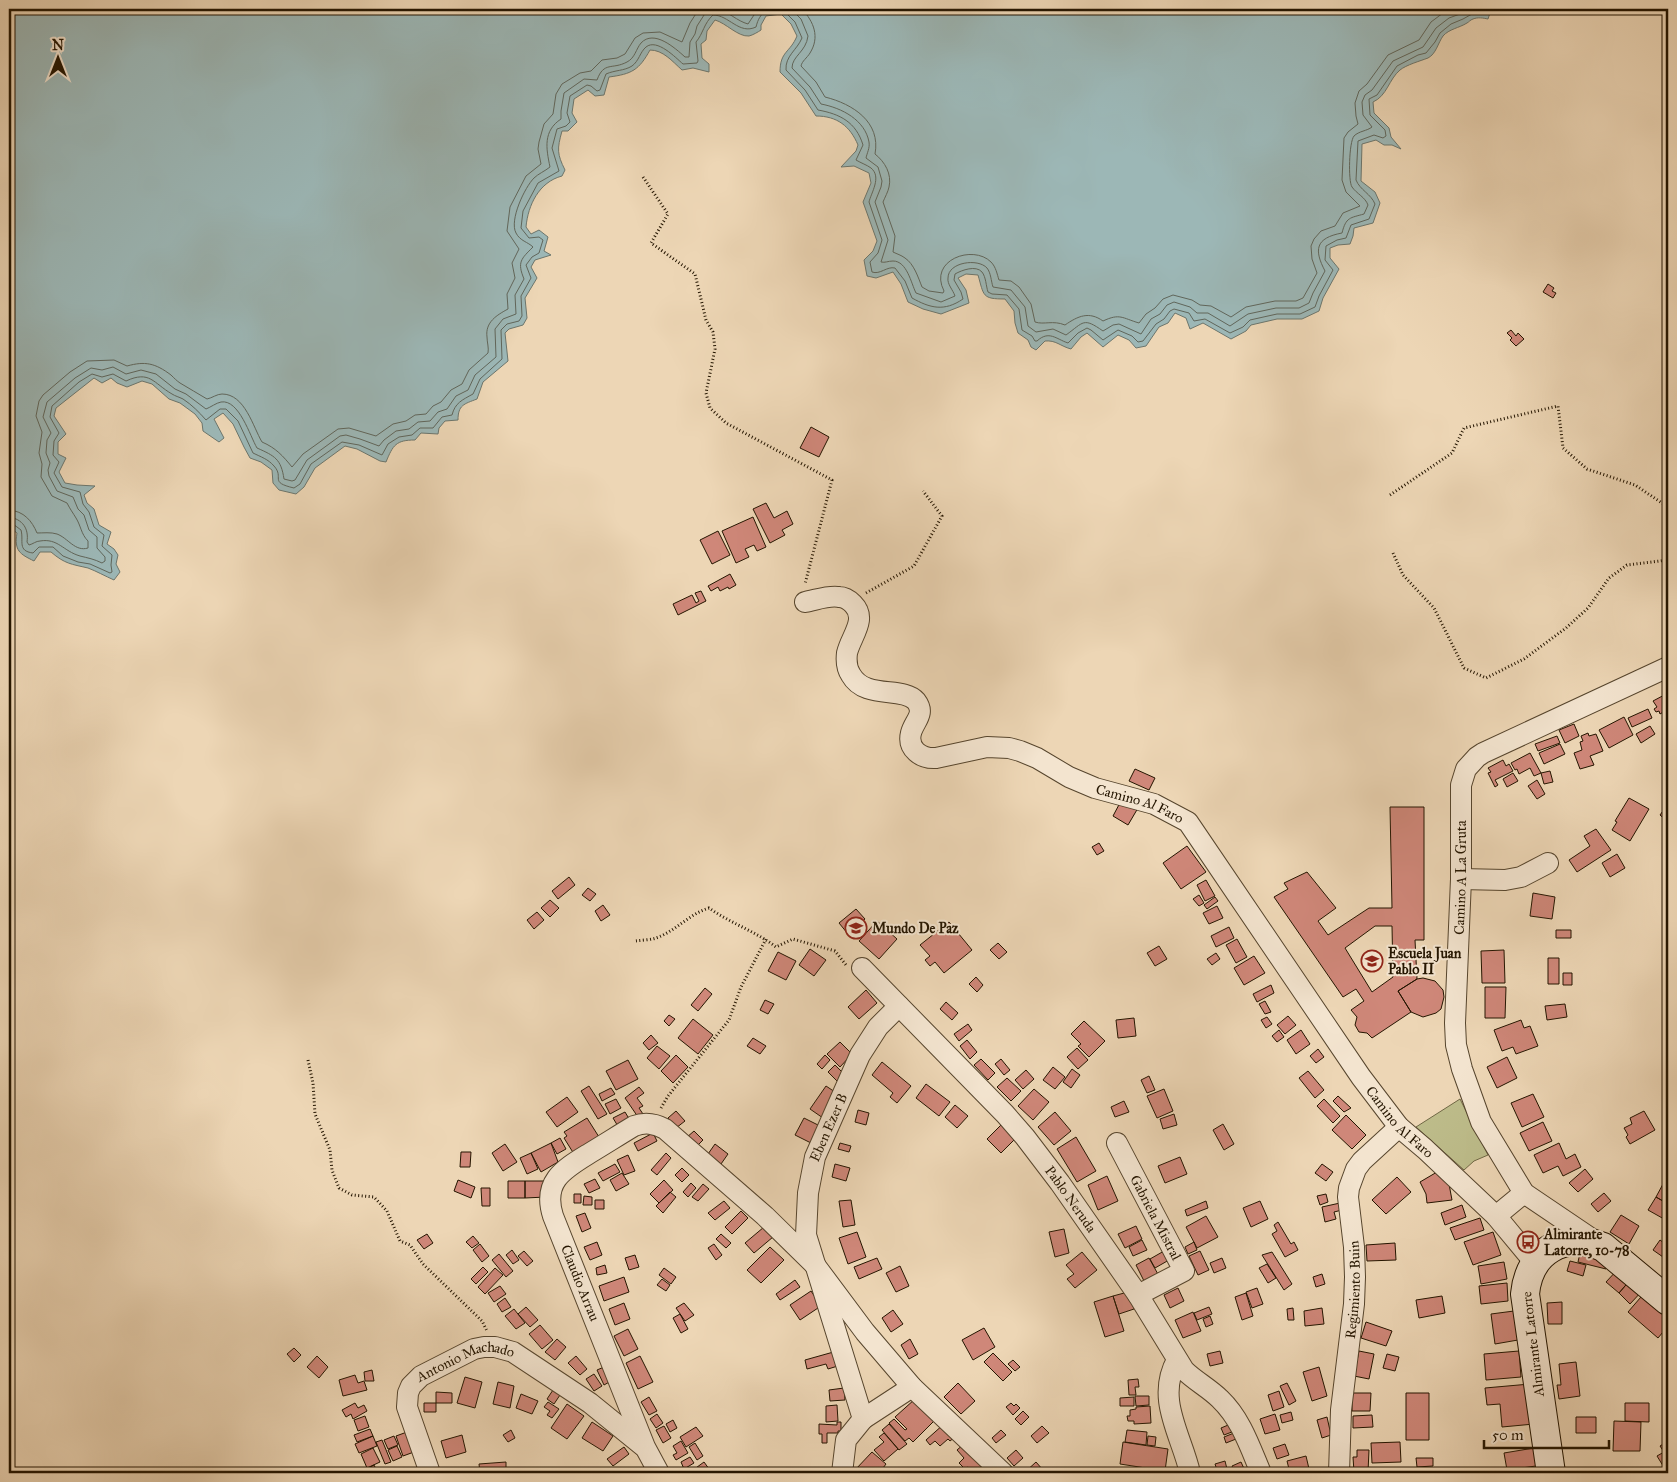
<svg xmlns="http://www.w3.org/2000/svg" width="1677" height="1482" viewBox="0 0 1677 1482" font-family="'IM FELL Great Primer',serif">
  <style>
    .green { fill: #bdbc8a; stroke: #706845 }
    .water { fill: #9cb7b6; stroke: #6c766d }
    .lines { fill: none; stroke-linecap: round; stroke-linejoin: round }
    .shore { stroke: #60665b; stroke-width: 1 }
    .building { fill: #cf8779; stroke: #241500; fill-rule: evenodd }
    .minor-casing { stroke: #56452d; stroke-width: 22 }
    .secondary-casing { stroke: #241500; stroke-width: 30 }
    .path { stroke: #241500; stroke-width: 3; stroke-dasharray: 1 2.5; stroke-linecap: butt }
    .minor { stroke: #f3e4cf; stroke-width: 20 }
    .secondary { stroke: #f3e4cf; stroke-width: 28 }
    .labels { text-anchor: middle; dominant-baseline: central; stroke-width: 4; stroke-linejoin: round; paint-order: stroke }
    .street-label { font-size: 14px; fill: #241500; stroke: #f3e4cf }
    .poi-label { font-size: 14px; font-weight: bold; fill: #241500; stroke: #f3e4cf; text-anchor: start }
  </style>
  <rect width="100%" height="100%" fill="#edd6b5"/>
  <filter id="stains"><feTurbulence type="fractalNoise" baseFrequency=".004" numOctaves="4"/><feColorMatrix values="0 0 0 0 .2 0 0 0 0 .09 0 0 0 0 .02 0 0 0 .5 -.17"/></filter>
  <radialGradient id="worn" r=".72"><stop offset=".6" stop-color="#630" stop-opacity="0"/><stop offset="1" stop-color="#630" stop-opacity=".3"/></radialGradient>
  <path class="green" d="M1460,1099L1488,1155L1474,1161L1464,1170L1416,1127Z"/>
  <path class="water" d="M9,9H1489L1490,13L1488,19C1483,18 1478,17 1473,19C1470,20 1469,22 1467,23C1459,28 1449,29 1443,36C1438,43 1436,54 1428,58C1420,61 1406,65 1400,70C1389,79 1387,96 1373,102L1374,113L1389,128L1391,137L1401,149L1392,145H1384L1376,140L1362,144L1361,181L1375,192L1380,203L1373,223L1354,228L1353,236L1350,244L1338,245L1330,248V258L1339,269L1323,298L1319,311L1302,319H1277L1251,325L1246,331L1231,339L1203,323L1190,329L1186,318L1175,313L1168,323L1159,327L1146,346L1136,348L1129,340L1118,335L1103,347L1087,333L1081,337L1071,349C1060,346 1056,340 1045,341L1036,350L1031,347L1028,340L1018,333L1015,323L1014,311L1005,299C982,299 984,296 978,275L966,274L958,278L966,290L969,303L941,314L923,309L908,302L901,284L893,272L876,278L867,276L864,260L873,251L877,241L863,202L871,183L869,173L854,166L841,167L856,151L858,145C850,126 837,116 816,116L801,93L780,72C780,51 790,53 797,36L791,24L781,14L766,16L761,25V30C758,32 753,35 749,36C738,37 726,23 715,20L707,31L706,40L701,44L702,58L709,64V72L693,68L682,70C672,61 663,50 650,50C639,70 632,74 609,77L604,95L595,96L588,90L574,99L572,113L577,122L568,131H562C557,149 557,154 565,170L562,176C539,182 528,205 526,227L531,234L539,230L548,237L544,251L551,255L535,260L531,267L537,278L525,298L527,318L523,325L509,329L505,333L508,361L483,382L477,399C464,404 458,405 458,420L445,421L439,428L438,434L421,433L415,440C396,440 393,445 386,462L380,461L357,449L345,446L315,468L304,487L296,494L279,490L273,483L272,470L261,462L250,458L244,447L233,424L223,413L214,419L224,438L219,442L203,431L202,423L195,414L180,403L169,399L152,384L142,381L127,387L117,383L111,378L102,383L94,378L56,408L54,416L66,434L58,442V454L66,458L59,472L65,483L77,485L95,486L84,495L87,503L94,509L99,525L111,532L107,544L114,549L118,555L116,564L120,572L114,580C105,576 96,571 88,568C71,564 65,564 51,552H40L34,561C20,554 14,551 17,533L9,527Z"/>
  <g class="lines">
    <path class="shore" d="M718,9C729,12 737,21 748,24L758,9
      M791,9L801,19L808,36C806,52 792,56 792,68L810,87L821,104C842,108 865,120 869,142C870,148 867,153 866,158L878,167L882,181L881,187L875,202L888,240L881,262C885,263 888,261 893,261C907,261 911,283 916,293L941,302L955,296C953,290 947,284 948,278C948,262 978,258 987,268C991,273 991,281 993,287L1011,290L1025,307L1028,326L1036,332L1053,329L1066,335C1084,322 1083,317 1103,331L1113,325L1119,324L1141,334L1151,319L1160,314L1167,305L1174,302L1190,307L1197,313H1208L1230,326L1248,314L1276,308H1299L1309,303L1313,293L1325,271C1314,250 1315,238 1342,233C1346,217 1350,218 1364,214L1368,205C1365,197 1357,194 1352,187C1348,181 1349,142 1354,136C1359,131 1367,131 1372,127L1363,115L1362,102L1365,95L1372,90L1393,61L1423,47L1436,28L1449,18L1460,14L1468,9
      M802,9C814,22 820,37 810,53C807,58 802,61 801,66L816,82L825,97C853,104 881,122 875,154C885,162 892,174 889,187C888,192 885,197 883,202L895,236L893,252C897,254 901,255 905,258C914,264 918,277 922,287L929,291L943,293L944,291C928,260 973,244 991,262C996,267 997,274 999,280L1011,281L1019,287L1031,304L1035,322C1044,325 1053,320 1065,325C1078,316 1089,311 1103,321C1120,313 1122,318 1139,323L1146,314L1155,308L1163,299L1173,295L1192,300L1200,305L1211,306L1231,317L1246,307L1275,301H1296L1303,298L1317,273L1312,259L1311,246L1314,239L1321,231L1335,226L1343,213L1360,206L1346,192L1342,180L1344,138L1348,132L1358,124L1356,116L1355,103L1359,91L1367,84L1388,55L1419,40L1431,22L1443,13L1452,9
      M9,510C24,511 32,521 37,533C43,533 51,532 57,534C68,538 75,552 88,548V541C81,534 81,526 76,518C73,513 70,509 67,503L52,496L41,477L42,464L39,453L42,432L36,416L39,401L43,395L70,372L87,361L114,360L127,366C145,361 155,363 171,375C174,378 177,381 180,383C189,388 198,394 207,399C212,398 217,394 222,394C245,394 253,427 262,442C276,448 283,456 292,467L303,454L338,429L349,428L376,436L393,424L406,421L415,415L426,414L433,406L441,402L451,390L462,384L469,370L488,353C489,348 487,342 487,337C485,322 497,315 508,309L507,294L515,278L512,263L519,249L507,231L510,207L526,176L541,164L538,149L539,142L544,124L553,114L556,94L562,84L580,73L591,71L602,60L617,58L625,54L635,38L643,33L660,32L682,42L690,23L699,9
      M9,517C23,519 29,529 27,542L29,545C33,544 36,541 40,541C58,538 63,551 80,556C88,558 94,559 102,563L105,561V557L97,548V537L89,530L84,515L78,509L73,497L57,491L49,476L48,470L50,463L46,453L47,440L51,433L43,417L47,402L75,378L91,368L102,370L113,367L126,374L141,370L156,374L175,389L186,394L206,409C211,407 216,403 221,402C239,399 250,436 257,448C275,456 281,459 284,479L292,481L295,480L307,460L340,436L346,435L360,439L379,446L384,440L396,431L409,429L418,422L430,421L438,412L447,409L456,396L468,390L475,375L496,357L495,329L503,319L516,314L515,295L524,279C517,262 521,259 533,247C528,242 520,241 516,233C509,220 525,187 534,178C538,174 545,171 550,167C546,148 543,131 561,119V111L564,93L584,79L597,80C604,61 612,70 627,62C635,58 636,49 641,43C654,29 675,48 685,57H689L690,42L695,34L697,26L706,12L713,9
      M9,524H13L21,530C24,541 17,551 33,553L39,547H53L63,556L78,562L90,564L110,573L112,572L111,565L112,555L102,546L104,535L94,527L89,512L83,504L80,492L62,487L54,473L59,462L53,455L54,441L59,433L50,417L52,406L79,382L92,374L102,377L113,374L126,381C150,370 153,383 172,394C175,396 179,397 183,399C192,405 199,412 206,420L220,409H226L238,421L253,453C261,457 268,459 274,466C285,478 268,482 294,488L300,484L311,464L342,442L359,445L382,455L388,444L399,437L412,435L420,428H433L442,417L452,415C455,403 462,400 473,394L480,379L502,359L501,330L507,324L519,321L522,316L521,296L531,278L526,265L532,257L539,253L543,240L539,237L529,238L521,228L523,211L538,183L559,171L552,148L557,129L566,126L570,122L567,113L570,96L587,85L591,86L597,91L600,90L606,74C615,70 624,71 632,66C639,61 640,52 646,47C657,38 676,58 683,64L697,63L698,61L696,42C703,34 704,23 713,15C729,15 739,35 756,27C760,11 767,9 783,10L795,22L802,38C797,50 785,56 786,70L805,90L818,110C840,114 856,122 863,145L856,160C861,163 867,165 871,168C882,177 871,193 869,202L882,240L878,253L870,262L872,272C880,275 887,266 895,268L905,281L912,298C930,308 944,312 963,299L961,292L954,280L955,274C962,270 976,265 982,272C986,277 986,286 988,292L992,294L1007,295L1019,309L1022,330L1032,336L1035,341H1037C1049,330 1056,339 1068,343L1078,333L1087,328L1091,330L1103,340L1118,330L1132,336L1138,342L1143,341L1156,324L1164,319L1170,311L1174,309L1189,313L1194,321L1205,319L1230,333L1243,327L1250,320L1277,314H1300L1315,307L1319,296L1333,270L1325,260L1326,246L1337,240L1346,238L1351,225L1369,219L1375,204C1371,194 1360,190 1356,180L1358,141L1374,135L1383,138L1386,136L1385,130L1370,115L1369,99L1377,95L1397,66L1418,55L1426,53L1435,42L1440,33L1451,24L1463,19L1472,14L1483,12L1485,9"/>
  </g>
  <path class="building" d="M1548,284L1554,288L1552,291L1556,293L1553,298L1543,292Z
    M1511,330L1516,336L1518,333L1524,339L1516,346L1510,340L1512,338L1507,333Z
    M811,427L829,437L819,457L800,448Z
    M766,503L774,518L787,511L793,524L782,530L785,535L770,543L753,509Z
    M753,517L766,547L757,551L754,545L745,549L749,557L736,563L722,531Z
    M718,531L730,555L712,564L700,540Z
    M730,574L736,585L729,589L728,587L720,591L718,587L711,591L708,586Z
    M701,591L706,601L678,615L673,604L692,595L696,603L699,601L695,593Z
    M1668,693V717L1665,711L1660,714L1659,711L1656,712L1654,709L1657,707L1653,701Z
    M1648,709L1652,718L1632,727L1628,718Z
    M1624,717L1633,735L1609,748L1599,730Z
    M1574,724L1579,736L1565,743L1559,730Z
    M1650,726L1655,734L1641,743L1636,734Z
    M1588,733L1589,736L1596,734L1603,751L1590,756L1594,765L1580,769L1574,753L1582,750L1580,742L1583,741L1581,736Z
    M1557,736L1560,743L1538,751L1535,744Z
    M1560,744L1565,754L1544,764L1539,753Z
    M1530,753L1541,773L1534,776L1530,768L1519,774L1517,769L1515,770L1511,763Z
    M1503,760L1506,766L1509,764L1513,771L1495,780L1498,785L1495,787L1488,773L1491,772L1488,768Z
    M1135,769L1155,778L1149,790L1129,781Z
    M1550,771L1553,782L1544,784L1541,773Z
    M1513,773L1518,781L1507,787L1503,779Z
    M1537,780L1545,794L1537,799L1528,786Z
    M1629,798L1649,809L1630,841L1612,830L1617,822L1615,821Z
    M1122,799L1138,808L1128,825L1113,816Z
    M1668,804V822L1660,815Z
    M1390,807H1424V940H1415L1417,979L1398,991L1411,1012L1372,1038L1367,1033L1359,1032L1355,1025L1357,1017L1351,1010L1364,1001L1356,989L1343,997L1274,897L1288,889L1284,883L1307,872L1336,908L1318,921L1328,935L1369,908H1392ZM1375,926H1392L1393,977L1372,992L1345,948Z
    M1596,829L1611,850L1577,872L1569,860L1590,846L1584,836Z
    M1099,843L1104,851L1097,855L1092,847Z
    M1187,846L1206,872L1181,889L1163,863Z
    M1617,854L1625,868L1610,877L1602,863Z
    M569,877L575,885L558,899L552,891Z
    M1206,880L1215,896L1205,901L1197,885Z
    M588,888L596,894L590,901L582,895Z
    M1533,893L1555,897L1552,919L1530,916Z
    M1199,895L1204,903L1199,906L1193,899Z
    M1215,897L1218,901L1207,909L1204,905Z
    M550,900L559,908L550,917L541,908Z
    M603,905L610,915L601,921L595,911Z
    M1217,906L1223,918L1209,924L1203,913Z
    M856,909L865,919L848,934L839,923Z
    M537,912L544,920L534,929L527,920Z
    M877,921L897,939L879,959L859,941Z
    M949,922L972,950L944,973L935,962L930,966L925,960L930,956L920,945Z
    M1229,927L1234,938L1216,947L1211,936Z
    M1556,930H1571V938H1556Z
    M1237,939L1247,957L1236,963L1226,945Z
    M998,943L1007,952L999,959L990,950Z
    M1159,946L1167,959L1155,966L1147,953Z
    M810,949L826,960L814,976L799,965Z
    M1504,950L1505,983H1482L1481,951Z
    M778,952L796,961L786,980L768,971Z
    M1216,953L1220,959L1212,965L1207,959Z
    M1254,956L1265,973L1244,985L1234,968Z
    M1548,958H1559V984H1548Z
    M1563,973H1572V985H1563Z
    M976,977L983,985L977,992L969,984Z
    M1423,978L1435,981L1443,990L1444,997L1441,1009L1436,1013L1423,1017L1411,1012L1398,991L1417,979Z
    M1271,985L1274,993L1257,1002L1253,994Z
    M1485,987H1506L1505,1018H1485Z
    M705,988L712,994L698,1011L691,1005Z
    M866,990L877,1003L859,1019L848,1007Z
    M765,1000L774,1004L768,1014L760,1010Z
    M1265,1001L1271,1012L1265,1014L1259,1004Z
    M946,1002L958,1013L952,1020L940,1009Z
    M1565,1004L1567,1017L1547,1020L1545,1006Z
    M669,1015L675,1019L669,1026L664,1021Z
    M1288,1016L1296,1025L1285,1034L1277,1025Z
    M1267,1017L1272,1024L1266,1028L1261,1020Z
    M1134,1018L1136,1036L1118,1038L1116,1020Z
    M693,1019L713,1035L698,1054L678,1038Z
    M1521,1020L1524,1028L1530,1026L1538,1046L1516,1054L1513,1047L1502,1051L1494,1030Z
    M1084,1021L1105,1041L1089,1057L1078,1046L1081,1044L1071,1034Z
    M968,1024L972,1030L959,1041L954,1034Z
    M1279,1030L1284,1037L1277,1042L1272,1036Z
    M1301,1030L1310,1044L1296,1054L1287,1040Z
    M651,1035L658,1043L649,1050L643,1043Z
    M753,1038L766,1046L760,1054L747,1046Z
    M967,1040L977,1052L970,1059L960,1046Z
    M840,1042L852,1054L840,1067L827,1054Z
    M657,1046L670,1056L659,1069L647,1058Z
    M1077,1048L1088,1060L1078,1069L1067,1057Z
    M1318,1049L1324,1057L1316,1063L1310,1056Z
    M676,1055L688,1067L673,1083L661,1071Z
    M825,1055L830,1060L822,1069L817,1064Z
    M1507,1057L1517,1078L1497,1088L1487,1067Z
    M981,1059L995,1073L988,1080L974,1065Z
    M1001,1059L1010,1070L1004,1075L995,1064Z
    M628,1060L638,1079L616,1090L606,1071Z
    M882,1062L911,1086L897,1103L890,1097L893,1093L872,1075Z
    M835,1065L846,1076L839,1083L828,1072Z
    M1053,1067L1065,1077L1055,1089L1043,1080Z
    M1072,1069L1080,1075L1071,1088L1063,1082Z
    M1026,1070L1034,1079L1023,1089L1015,1080Z
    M1308,1071L1324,1090L1315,1098L1299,1078Z
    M1149,1076L1155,1090L1147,1093L1141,1080Z
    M1007,1078L1021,1091L1011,1101L997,1087Z
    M926,1084L950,1102L939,1116L916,1098Z
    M589,1086L607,1114L598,1119L581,1091Z
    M826,1086L838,1094L823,1118L810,1109Z
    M639,1087L644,1093L637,1098L643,1106L639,1108L643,1114L638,1117L625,1098Z
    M611,1088L615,1094L602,1101L599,1094Z
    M1034,1089L1049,1102L1033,1120L1018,1106Z
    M1164,1089L1173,1111L1157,1118L1147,1096Z
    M1533,1094L1544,1117L1522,1127L1511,1103Z
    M1338,1096L1351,1108L1344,1112L1333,1101Z
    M567,1097L578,1112L557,1127L546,1112Z
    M616,1099L621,1108L610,1114L605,1104Z
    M1324,1099L1340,1116L1333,1123L1317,1106Z
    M1124,1101L1129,1112L1115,1117L1111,1107Z
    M955,1105L968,1116L957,1128L945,1117Z
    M858,1110L869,1113L866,1125L855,1122Z
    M676,1111L685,1121L676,1128L668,1118Z
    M1644,1111L1655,1130L1630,1144L1626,1137L1628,1135L1624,1128L1632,1124L1630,1118Z
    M625,1112L631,1122L619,1128L613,1118Z
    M1055,1112L1071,1131L1054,1145L1038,1127Z
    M1174,1114L1177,1125L1163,1129L1160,1119Z
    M1346,1115L1366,1135L1352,1149L1332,1130Z
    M587,1118L599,1137L574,1154L564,1138L567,1136L564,1132Z
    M804,1118L820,1126L811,1143L795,1135Z
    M1543,1122L1552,1141L1529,1151L1520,1133Z
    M1223,1124L1234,1144L1224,1150L1213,1130Z
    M1001,1125L1015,1139L1001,1153L987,1139Z
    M694,1131L703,1140L695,1148L686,1138Z
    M653,1133L657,1141L638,1151L634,1143Z
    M1076,1137L1096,1171L1077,1182L1057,1149Z
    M560,1138L566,1149L557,1154L551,1143Z
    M551,1143L558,1162L541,1172L531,1153Z
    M840,1143L851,1146L849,1152L838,1149Z
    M1559,1143L1566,1159L1575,1154L1581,1167L1563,1176L1558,1166L1543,1173L1534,1155Z
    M505,1144L517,1162L503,1171L492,1153Z
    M715,1144L728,1154L721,1164L708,1154Z
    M461,1152H471L470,1167H460Z
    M531,1153L538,1169L527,1174L520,1158Z
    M666,1153L671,1158L657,1175L651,1170Z
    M628,1155L635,1171L624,1175L617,1160Z
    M1180,1157L1187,1174L1165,1183L1158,1166Z
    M615,1164L620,1172L603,1181L598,1173Z
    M835,1164L850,1168L846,1181L832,1177Z
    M1322,1164L1333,1172L1326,1181L1315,1173Z
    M682,1168L689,1175L682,1182L675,1175Z
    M1585,1169L1593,1179L1578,1192L1569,1183Z
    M1437,1172L1449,1184L1452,1200L1427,1203L1426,1194L1420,1182Z
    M622,1173L629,1184L616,1191L610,1180Z
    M1107,1176L1118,1201L1098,1210L1088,1185Z
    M1397,1177L1411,1192L1386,1214L1372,1200Z
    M595,1179L600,1188L589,1193L584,1184Z
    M458,1180L475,1187L471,1198L454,1191Z
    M664,1180L673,1190L659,1203L650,1194Z
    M508,1181H525V1198H508Z
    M525,1181H546V1197L525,1198Z
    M691,1183L696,1188L688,1197L683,1192Z
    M703,1184L709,1189L698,1201L692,1197Z
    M1663,1184L1668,1186V1204L1656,1197Z
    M481,1188H490V1206H482Z
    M670,1192L676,1197L663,1213L656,1206Z
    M1604,1193L1611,1201L1598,1212L1591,1204Z
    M574,1194H581V1203H574Z
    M1326,1194L1328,1202L1320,1205L1317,1196Z
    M584,1196L592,1197V1205H583Z
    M1656,1197L1668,1204V1213L1664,1219L1648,1210Z
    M595,1200H604V1209H595Z
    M851,1200L855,1225L843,1227L839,1201Z
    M724,1201L730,1208L715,1220L708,1213Z
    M1206,1201L1208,1208L1187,1216L1185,1210Z
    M1260,1201L1268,1219L1251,1227L1243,1208Z
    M1340,1203L1342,1210L1334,1212L1336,1219L1325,1222L1322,1207Z
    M1462,1205L1466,1217L1445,1225L1441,1213Z
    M741,1211L748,1218L732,1234L725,1227Z
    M585,1213L591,1228L582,1232L576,1216Z
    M1621,1215L1639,1226L1629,1244L1610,1232Z
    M1206,1216L1218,1237L1197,1248L1186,1227Z
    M1480,1218L1484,1230L1455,1240L1450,1228Z
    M1278,1222L1291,1244L1294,1242L1298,1250L1285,1257L1272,1234L1277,1231L1274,1225Z
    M1136,1226L1142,1239L1125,1248L1118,1234Z
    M764,1227L773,1237L754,1253L745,1243Z
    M1064,1229L1069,1253L1055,1257L1049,1232Z
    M857,1232L866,1257L848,1264L839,1238Z
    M1493,1232L1501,1255L1473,1265L1464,1242Z
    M427,1234L433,1243L424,1249L417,1240Z
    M721,1234L731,1243L726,1248L716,1239Z
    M473,1236L479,1243L472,1248L466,1242Z
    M1142,1240L1147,1250L1133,1256L1129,1247Z
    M1660,1240L1668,1246L1663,1257L1653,1250Z
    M597,1242L602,1255L590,1260L584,1247Z
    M1194,1242L1197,1250L1188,1254L1185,1247Z
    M1395,1243L1396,1260L1367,1261L1366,1245Z
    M480,1244L489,1256L482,1262L473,1250Z
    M714,1244L722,1255L716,1260L708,1248Z
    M770,1247L784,1260L761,1283L747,1270Z
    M512,1250L519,1260L513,1264L506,1255Z
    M524,1251L533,1261L527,1266L518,1256Z
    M1164,1251L1169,1260L1155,1268L1150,1259Z
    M1200,1251L1209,1270L1198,1275L1189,1256Z
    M1082,1252L1097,1270L1075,1288L1067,1279L1074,1274L1066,1265Z
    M1272,1252L1292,1284L1284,1290L1262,1255Z
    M1580,1253L1608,1261L1606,1269L1578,1262Z
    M499,1254L513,1271L506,1277L492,1260Z
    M635,1255L639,1267L629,1270L625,1258Z
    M877,1258L882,1269L859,1279L854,1267Z
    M1149,1258L1159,1276L1145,1283L1136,1265Z
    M1222,1258L1226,1268L1214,1273L1210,1263Z
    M1570,1261L1586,1265L1583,1276L1567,1271Z
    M1504,1262L1507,1279L1481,1284L1478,1266Z
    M1267,1264L1276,1278L1268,1283L1259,1268Z
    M605,1265L607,1273L597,1275L596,1268Z
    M900,1266L909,1286L896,1292L886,1273Z
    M483,1267L488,1272L476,1284L471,1279Z
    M495,1268L503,1275L485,1294L478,1287Z
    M664,1268L676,1277L671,1284L659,1275Z
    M1619,1268L1631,1279L1619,1293L1606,1282Z
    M1322,1274L1325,1284L1316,1287L1313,1277Z
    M624,1277L629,1292L604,1301L599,1286Z
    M662,1279L670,1285L666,1291L657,1285Z
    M1631,1279L1643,1290L1630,1304L1619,1293Z
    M795,1280L800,1287L780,1300L776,1294Z
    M1507,1283L1508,1301L1481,1304L1479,1286Z
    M500,1286L506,1294L494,1302L488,1293Z
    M1178,1288L1184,1301L1170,1308L1164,1295Z
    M1257,1288L1263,1304L1252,1308L1246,1292Z
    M1647,1290L1668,1309V1326L1658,1338L1628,1312Z
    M811,1291L821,1306L800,1320L790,1305Z
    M1128,1292L1134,1309L1119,1314L1113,1296Z
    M1246,1293L1253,1316L1242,1320L1235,1297Z
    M1113,1296L1124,1331L1105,1337L1094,1302Z
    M1442,1296L1445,1313L1419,1318L1416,1300Z
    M505,1298L511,1307L502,1312L497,1304Z
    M1562,1302V1324H1548L1547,1303Z
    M624,1303L630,1319L615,1325L609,1309Z
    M684,1303L694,1315L685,1321L676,1308Z
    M526,1307L538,1320L530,1327L518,1314Z
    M1209,1307L1212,1314L1197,1320L1194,1313Z
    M1293,1308L1294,1320H1288L1287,1309Z
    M1322,1308L1324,1324L1305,1326L1304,1311Z
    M514,1309L525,1323L516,1329L505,1316Z
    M893,1310L903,1324L891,1332L882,1318Z
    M1514,1311L1518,1340L1495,1344L1491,1314Z
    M1193,1312L1201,1331L1183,1338L1175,1320Z
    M680,1314L688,1329L681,1333L673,1318Z
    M1210,1316L1213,1324L1206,1327L1203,1319Z
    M1366,1322L1392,1331L1386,1346L1361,1338Z
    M540,1325L553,1340L542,1349L529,1334Z
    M984,1328L995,1347L973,1360L962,1340Z
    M628,1329L638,1349L624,1356L614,1336Z
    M557,1339L566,1347L555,1360L545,1352Z
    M910,1339L918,1354L909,1359L901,1345Z
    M294,1348L301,1355L294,1362L287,1354Z
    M837,1351L841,1365L828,1369L826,1364L807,1369L805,1360Z
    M1220,1351L1223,1363L1210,1366L1207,1354Z
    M1359,1351L1374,1354L1369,1379L1354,1376Z
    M1519,1351L1521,1377L1486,1380L1484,1354Z
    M993,1353L1012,1372L1003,1381L984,1362Z
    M1387,1354L1399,1357L1395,1371L1383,1368Z
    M317,1356L328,1367L319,1378L307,1367Z
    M576,1356L587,1369L580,1375L568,1363Z
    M640,1356L653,1382L638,1389L626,1363Z
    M1013,1360L1020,1367L1015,1371L1008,1364Z
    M1576,1362L1580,1396L1559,1399L1557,1385H1561L1559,1364Z
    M604,1367L611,1381L604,1385L597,1370Z
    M1319,1367L1327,1396L1312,1401L1303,1372Z
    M372,1370L374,1381H365L364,1372Z
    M594,1374L602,1386L594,1391L586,1379Z
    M355,1375L358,1383L364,1381L367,1390L343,1396L339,1380Z
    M465,1377L482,1382L475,1408L457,1403Z
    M1138,1379L1139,1387H1135L1136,1395H1129L1128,1380Z
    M498,1382L514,1386L510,1408L493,1404Z
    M958,1383L975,1401L961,1414L944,1397Z
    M1287,1383L1296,1401L1289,1405L1280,1386Z
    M1530,1384L1534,1424L1502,1427L1500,1404L1487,1405L1485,1388Z
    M844,1388L845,1400L830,1401L829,1390Z
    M553,1390L560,1395L554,1404L547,1399Z
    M1279,1391L1284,1407L1273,1411L1268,1395Z
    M436,1392L452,1393V1403H436Z
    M1352,1393H1371L1370,1411H1352Z
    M1406,1393H1429V1440H1406Z
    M521,1394L538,1401L532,1414L516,1408Z
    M1135,1396H1149V1405L1136,1406Z
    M649,1397L657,1411L649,1415L641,1402Z
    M1134,1397V1406H1120V1398Z
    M915,1399L936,1419L913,1442L909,1438L905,1441L889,1423L894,1419L905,1430L907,1429L895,1417Z
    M548,1402L559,1409L552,1418L547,1415L550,1411L544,1407Z
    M355,1403L358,1408L364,1405L367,1411L353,1419L351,1414L346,1417L342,1410Z
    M424,1403H436V1412H424Z
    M1011,1403L1014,1406L1016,1404L1020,1408L1013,1415L1006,1407Z
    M1625,1403H1649V1422L1625,1421Z
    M567,1404L584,1416L567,1439L551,1428Z
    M837,1405L838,1421L826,1422V1406Z
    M1150,1406L1151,1423L1134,1424V1421H1128L1127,1416H1130V1410L1136,1409V1407Z
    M1023,1411L1029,1417L1021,1425L1015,1419Z
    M1291,1412L1293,1420L1282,1423L1280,1415Z
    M657,1414L663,1423L656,1428L650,1419Z
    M1275,1414L1280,1430L1265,1434L1260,1419Z
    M1372,1415L1373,1427L1353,1428V1416Z
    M365,1416L369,1427L358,1431L354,1420Z
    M1327,1417L1331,1435L1322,1438L1317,1420Z
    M1576,1417H1596V1433H1576Z
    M673,1420L677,1428L670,1432L666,1424Z
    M1614,1421L1641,1422L1640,1451H1613Z
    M592,1422L613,1436L603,1451L582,1438Z
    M837,1422H841V1431H838V1433H827V1443H822V1434H819V1424L837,1425Z
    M1233,1423L1237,1430L1224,1435L1221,1428Z
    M889,1424L907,1444L899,1450L882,1430Z
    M944,1424L955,1437L950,1441L948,1439L940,1446L935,1441L930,1445L926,1440Z
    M664,1426L671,1438L663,1443L656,1430Z
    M1042,1426L1049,1433L1037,1443L1031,1436Z
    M696,1427L703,1436L686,1447L680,1437Z
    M370,1429L373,1436L357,1442L354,1435Z
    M511,1430L515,1438L508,1442L503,1435Z
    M1001,1430L1006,1435L996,1443L992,1438Z
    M1127,1430L1147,1432L1146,1445L1125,1442Z
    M1239,1431L1241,1437L1226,1443L1224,1437Z
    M407,1432L414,1452L403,1456L396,1436Z
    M884,1433L898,1449L884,1461L874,1450L884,1442L879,1437Z
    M462,1435L466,1452L446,1458L441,1441Z
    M373,1436L377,1446L359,1453L355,1444Z
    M394,1436L398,1445L388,1449L384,1440Z
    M1148,1436L1156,1437L1155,1446L1147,1445Z
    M382,1440L391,1462L385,1464L376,1442Z
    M681,1441L688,1453L676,1460L673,1455L677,1453L673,1446Z
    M1668,1441V1467L1665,1469L1657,1456L1664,1452L1660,1446Z
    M1123,1442L1168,1449L1165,1471L1120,1464Z
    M1400,1442L1401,1462L1372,1463L1371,1443Z
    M695,1443L703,1456L697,1460L689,1447Z
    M964,1444L984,1466L976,1473H974L968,1467L965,1469L959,1463L964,1458L957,1450Z
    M1285,1444L1289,1455L1277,1459L1273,1448Z
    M397,1446L402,1457L393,1461L388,1450Z
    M624,1447L629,1454L613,1466L607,1459Z
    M373,1448L380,1462L367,1468L361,1454Z
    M1534,1448L1536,1466L1507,1470L1504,1453Z
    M1016,1450L1023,1458L1014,1466L1007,1458Z
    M1357,1450H1369L1368,1472H1354L1353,1457H1357Z
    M872,1452L886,1464L883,1468L889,1473H859L855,1470Z
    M1306,1456L1310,1473H1290L1287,1461Z
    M690,1457L694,1463L684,1469L681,1462Z
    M1416,1458H1433V1466L1417,1467Z
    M1225,1461L1228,1473H1218L1215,1464Z
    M506,1462V1473H480L479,1464Z
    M704,1462L712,1473H689Z
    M1036,1462L1043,1470L1040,1473H1024Z
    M1241,1462L1246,1473H1235L1232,1466Z
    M374,1465L378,1473H361V1472Z"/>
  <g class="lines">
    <g class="minor-casing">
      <g id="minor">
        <path id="s1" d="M805,602C816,600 829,595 839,597C844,597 849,600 853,604C868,619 851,636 847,653C846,661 847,669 851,675C865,700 903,686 916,701C926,714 914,721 911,733C907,749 921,759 936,758L987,747L1009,748L1020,751L1037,758L1069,777L1095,788L1154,804L1188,822L1361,1077L1399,1127L1425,1149L1496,1216L1535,1263"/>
        <path d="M1461,879L1505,880L1521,877L1548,863"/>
        <path id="s2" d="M862,968L1005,1114L1025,1137L1060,1183L1138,1295L1184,1370C1195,1381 1209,1388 1220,1399C1241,1419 1250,1447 1261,1473"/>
        <path id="s3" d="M1117,1143L1184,1271L1138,1295"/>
        <path d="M1496,1216L1524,1193"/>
        <path id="s4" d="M1598,1243L1524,1193L1481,1122L1462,1069L1456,1045L1455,1023L1461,879V785L1466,769L1477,757L1483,753L1668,667"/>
        <path d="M1177,1360C1155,1399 1182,1436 1190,1473"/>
        <path d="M863,1419L912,1387"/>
        <path id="s5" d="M430,1473L407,1407L408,1393L411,1386L421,1376L474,1349L484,1347H495L513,1352L590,1403L643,1446"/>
        <path d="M659,1473L645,1447L553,1216C542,1181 564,1169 590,1153C605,1144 619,1135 634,1126C645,1122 654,1123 665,1129L765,1216L815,1265L865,1332L912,1387L1003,1473"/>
        <path id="s6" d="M842,1473L846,1440L863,1419L806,1235L808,1193L815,1157L860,1055L878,1027L899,1006"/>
        <path id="s7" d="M1339,1473L1341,1410L1354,1304L1355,1277L1354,1247L1348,1197L1349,1188L1356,1169L1362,1161L1399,1127"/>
      </g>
    </g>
    <g class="secondary-casing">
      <path id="secondary" d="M1551,1473L1525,1294C1529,1251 1564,1231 1603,1247L1668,1301"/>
    </g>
    <path class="path" d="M643,177L668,214L651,243L695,274L706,320L713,332L715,349L706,393L710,408L726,423L832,480L805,584
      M1390,495L1452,453L1464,428L1558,406L1563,448L1587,469L1635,485L1668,507
      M1393,553L1403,575L1434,608L1464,668L1486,678L1524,659L1566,628L1588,608L1609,578L1627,565L1668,560
      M866,593L914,566L942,516L923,491
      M636,941C642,940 650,940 656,938C676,931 689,914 709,908C730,923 755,931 776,947L793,939L835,951L846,965
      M308,1060L313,1083L315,1114L330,1150L332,1170L339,1188L352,1195L374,1197L387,1211L400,1241L410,1245L423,1264L482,1321L487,1331
      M661,1108L668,1096L729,1020L741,987L766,939"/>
    <use href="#minor" class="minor"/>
    <use href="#secondary" class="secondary"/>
  </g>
  <defs>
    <g id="school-ring" transform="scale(1.125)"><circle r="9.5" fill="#f3e4cf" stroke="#8f2418" stroke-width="1.5"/><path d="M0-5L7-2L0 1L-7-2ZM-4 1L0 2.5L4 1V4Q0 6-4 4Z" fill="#8f2418"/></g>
    <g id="bus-ring" transform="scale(1.125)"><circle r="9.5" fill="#f3e4cf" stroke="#8f2418" stroke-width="1.5"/><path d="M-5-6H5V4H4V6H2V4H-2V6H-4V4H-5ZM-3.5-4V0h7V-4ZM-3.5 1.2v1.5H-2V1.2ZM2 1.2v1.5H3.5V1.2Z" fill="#8f2418"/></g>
  </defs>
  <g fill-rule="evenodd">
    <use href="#school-ring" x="856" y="928"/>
    <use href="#school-ring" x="1372" y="961"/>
    <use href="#bus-ring" x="1528" y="1242"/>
  </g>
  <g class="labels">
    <g class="street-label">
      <text stroke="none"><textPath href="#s1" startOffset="492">Camino Al Faro</textPath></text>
      <text stroke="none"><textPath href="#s4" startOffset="421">Camino A La Gruta</textPath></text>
      <text stroke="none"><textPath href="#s1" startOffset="912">Camino Al Faro</textPath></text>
      <text stroke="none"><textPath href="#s6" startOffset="364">Eben Ezer B</textPath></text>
      <text stroke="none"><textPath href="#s2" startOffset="312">Pablo Neruda</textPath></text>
      <text stroke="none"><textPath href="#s3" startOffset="84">Gabriela Mistral</textPath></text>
      <text transform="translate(580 1283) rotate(68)">Claudio Arrau</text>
      <text stroke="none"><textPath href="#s7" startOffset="184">Regimiento Buin</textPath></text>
      <text transform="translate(1533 1344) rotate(-97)">Almirante Latorre</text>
      <text stroke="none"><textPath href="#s5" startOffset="154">Antonio Machado</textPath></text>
    </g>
    <g class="poi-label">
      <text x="872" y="928">Mundo De Paz</text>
      <text x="1388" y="953">Escuela Juan<tspan x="1388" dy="16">Pablo II</tspan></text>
      <text x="1544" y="1234">Almirante<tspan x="1544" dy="16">Latorre, 10-78</tspan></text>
    </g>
  </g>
  <rect width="1677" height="1482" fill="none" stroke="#edd6b5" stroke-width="30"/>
  <rect x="10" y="10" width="1657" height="1462" fill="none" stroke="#241500" stroke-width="2.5"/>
  <rect x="15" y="15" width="1647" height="1452" fill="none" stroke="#241500"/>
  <g transform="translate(58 58)" stroke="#f3e4cf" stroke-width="4" paint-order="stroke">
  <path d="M0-4L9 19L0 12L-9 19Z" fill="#241500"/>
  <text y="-8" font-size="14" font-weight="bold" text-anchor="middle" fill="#241500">N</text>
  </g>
  <path d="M1484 1440v8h125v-8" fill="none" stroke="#241500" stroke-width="2.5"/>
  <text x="1492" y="1440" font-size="15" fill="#241500" stroke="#f3e4cf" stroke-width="4" paint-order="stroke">50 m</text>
  <rect width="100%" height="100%" filter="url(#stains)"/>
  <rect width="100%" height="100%" fill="url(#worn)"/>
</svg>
